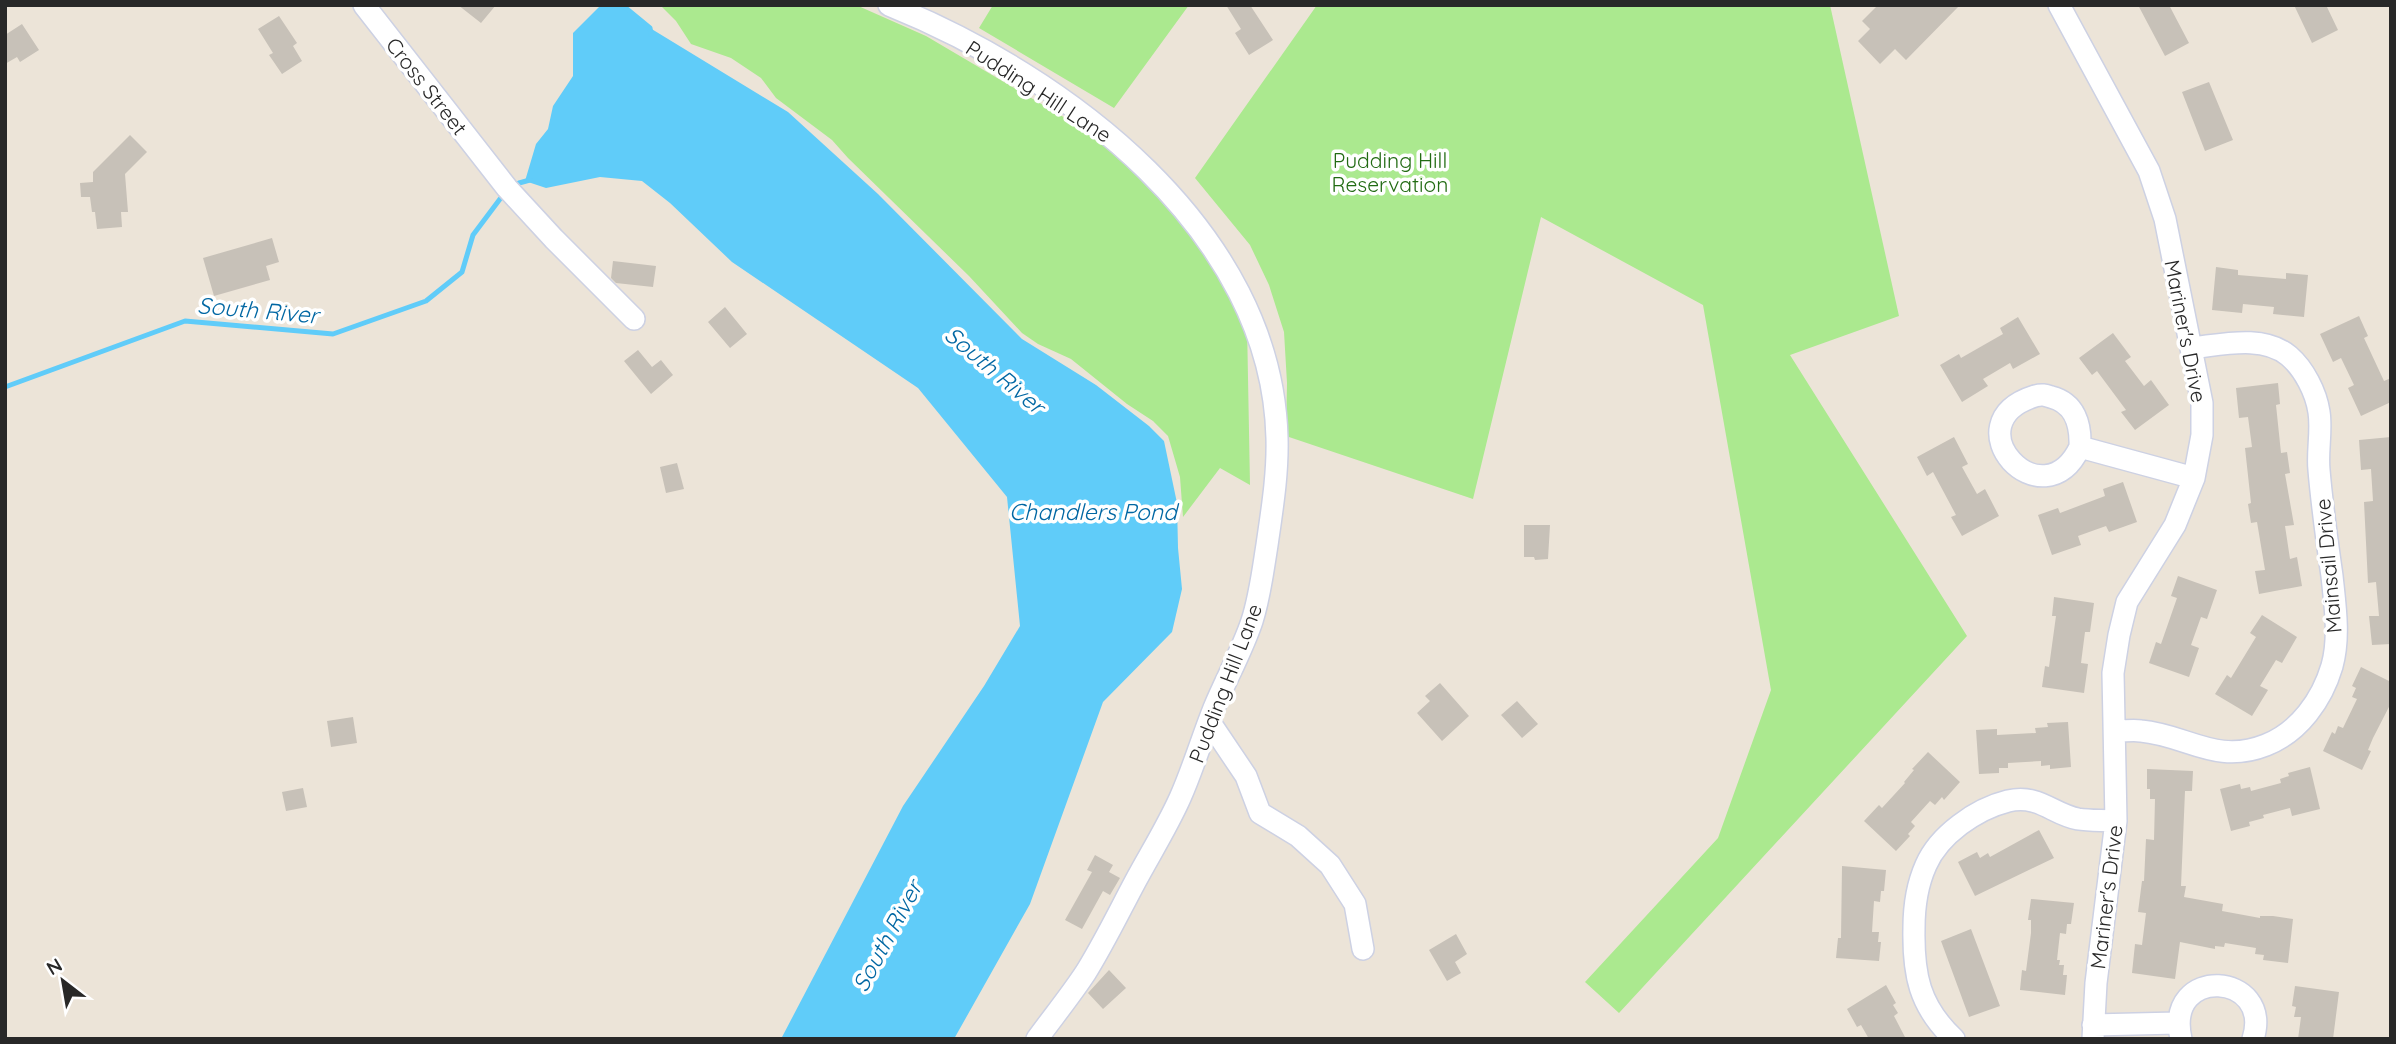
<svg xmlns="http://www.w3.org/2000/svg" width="2396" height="1044" viewBox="0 0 2396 1044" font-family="Quicksand,sans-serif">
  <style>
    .green { fill: #abe98f }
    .water { fill: #60ccf9 }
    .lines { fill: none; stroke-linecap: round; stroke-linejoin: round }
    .stream { stroke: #60ccf9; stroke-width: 5 }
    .building { fill: #c7c1b8 }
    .minor-casing { stroke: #cdd1e3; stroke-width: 24 }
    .minor { stroke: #fff; stroke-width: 21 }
    .labels { text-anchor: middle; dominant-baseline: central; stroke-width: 7; stroke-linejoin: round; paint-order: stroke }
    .street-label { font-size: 21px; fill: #282828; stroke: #fff }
    .park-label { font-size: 21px; fill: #226b13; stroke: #fff }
    .water-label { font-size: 23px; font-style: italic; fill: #0167a3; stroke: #fff }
  </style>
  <rect width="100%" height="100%" fill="#ece4d8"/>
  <path class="green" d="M660,5H856L926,36L1109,144L1166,193L1247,324L1250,485L1220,468L1183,517L1180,477L1168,436L1153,421L1127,404L1071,359L1038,344L1022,333L969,276L848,158L832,140L776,98L761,78L731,58L691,44L676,21Z
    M993,5H1189L1114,108L979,28Z
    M1317,5H1830L1899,316L1790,355L1967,636L1619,1013L1585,982L1718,838L1771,690L1703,305L1541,217L1473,499L1286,436L1287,383L1284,332L1269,285L1250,245L1195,178Z"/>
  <path class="water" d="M601,5H622L650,28L788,112L878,194L1022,339L1096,385L1149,426L1164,441L1177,503L1178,548L1182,589L1172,632L1103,702L1030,904L954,1039H781L903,806L984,686L1020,626L1007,497L918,388L732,262L670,203L642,181L600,177L546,188L525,181L536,144L548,129L553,106L573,76V33Z"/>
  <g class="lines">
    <path class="stream" d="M622,5L650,28L651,34
      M519,183L530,180
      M5,387L185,321L333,334L426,301L462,272L473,235L500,199"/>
  </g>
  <path class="building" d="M458,5H496L481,23Z
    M1226,5H1250L1273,40L1249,55L1235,33L1241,29Z
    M1878,5H1960L1906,60L1895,49L1880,64L1858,41L1870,29L1862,21Z
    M2138,5H2169L2189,43L2165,56Z
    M2294,5H2326L2338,30L2312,43Z
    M279,16L297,43L293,46L302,61L282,74L269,55L273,53L258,29Z
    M22,24L39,50L20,62L17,57L5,64V35Z
    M2209,82L2233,140L2205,151L2182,92Z
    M130,135L147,152L125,174L128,212H121L122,227L97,229L95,212H92L90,197H81L80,183L93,182V172Z
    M272,238L279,262L266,266L270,280L214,296L203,258Z
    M613,261L656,266L653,287L616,283L611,278Z
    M2216,267L2238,270V275L2286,279V273L2308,275L2304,317L2273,314L2274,307L2243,304L2242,313L2212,310Z
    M725,307L747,334L730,348L708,322Z
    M2359,316L2368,336L2364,338L2384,381L2391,378V402L2361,416L2348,388L2354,385L2341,358L2333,362L2320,334Z
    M2018,317L2040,354L2013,369L2010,363L1983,379L1988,386L1962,402L1940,365L1959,354L1961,358L2003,334L2000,328Z
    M2113,333L2131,357L2125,361L2144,386L2151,380L2169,405L2135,430L2121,412L2126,410L2097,371L2092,375L2079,358Z
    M638,350L652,367L661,360L673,375L651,394L624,361Z
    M2278,383L2280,404L2276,405L2281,453L2287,452L2290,473L2285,474L2294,525L2285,526L2290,559L2297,557L2302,586L2259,594L2255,571L2265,570L2257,522L2251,523L2248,504L2251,503L2245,448L2252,447L2248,417L2239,418L2236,388Z
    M1954,437L1968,464L1962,467L1977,494L1985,489L1999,516L1962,536L1951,517L1956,515L1933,472L1927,476L1917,457Z
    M2391,437V644L2372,645L2369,616H2379L2376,582L2368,583L2364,502L2373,501L2371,469L2361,470L2359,440Z
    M677,463L684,489L666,493L660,467Z
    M2123,482L2137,522L2109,532L2106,526L2078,536L2081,545L2052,555L2038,515L2058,508L2060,513L2105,496L2103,489Z
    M1524,525H1550L1548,559L1535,560L1534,557H1524Z
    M2178,576L2217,590L2207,619L2201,617L2191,645L2199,648L2189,677L2149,663L2156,642L2161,644L2177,598L2171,596Z
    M2054,597L2094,603L2090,632H2085L2081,663L2088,664L2084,693L2042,687L2045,666L2049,667L2056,616H2052Z
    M2262,615L2297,637L2282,663L2276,660L2260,686L2268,690L2252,716L2215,694L2227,675L2231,678L2256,637L2250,633Z
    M2361,667L2391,682V703L2373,738L2368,750L2371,751L2362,770L2323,751L2332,732L2335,734L2338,726L2343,728L2357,699L2352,697L2356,688L2352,686Z
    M1440,683L1469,716L1442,741L1417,713L1430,701L1425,696Z
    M1517,701L1538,724L1522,738L1501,715Z
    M353,717L357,743L331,747L327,721Z
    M2068,722L2071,767L2050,769V765L2041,766V761L2008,763V768H1999V773L1979,774L1976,730L1997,729V735L2036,733L2035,728L2048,727L2047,723Z
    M1928,752L1960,782L1944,800L1942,797L1935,805L1930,801L1911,822L1915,826L1908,834L1910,836L1896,851L1864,821L1879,805L1882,808L1905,783L1904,782L1914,770L1912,769Z
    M2310,767L2320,809L2292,816L2290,808L2263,815L2264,818L2249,822L2250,826L2231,831L2220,789L2240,784L2241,789L2250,787L2251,791L2281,783L2280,779L2289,776L2288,773Z
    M2147,769L2193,771L2192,791H2185L2181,886H2186L2184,897L2223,904L2222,911L2260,918V916H2273L2293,919L2288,963L2263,960L2264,955L2255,954L2256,948L2225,943L2224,947L2215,946V949L2180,942L2175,979L2132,973L2135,944L2142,945L2146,913L2138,912L2142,881H2144L2146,839L2154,840L2155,799H2150V789H2147Z
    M303,788L307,807L286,811L282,792Z
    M2039,830L2054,858L1975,896L1958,862L1977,852L1980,858L1988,853L1990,857Z
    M1095,855L1113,865L1109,872L1120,878L1110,895L1103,891L1082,929L1065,920L1092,872L1087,870Z
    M1842,866L1886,870L1884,891H1881L1880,902L1874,901L1872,932H1879L1878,942H1881L1879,961L1836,958L1838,938H1841Z
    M2031,899L2074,903L2071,924H2067L2066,934L2060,933L2057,960H2060L2059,965H2064L2063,975H2067L2065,995L2020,990L2022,970L2026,971L2031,933V920H2028Z
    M1971,929L2000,1006L1969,1017L1941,941Z
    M1456,934L1467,954L1455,962L1461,973L1447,981L1429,950Z
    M1109,970L1126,988L1103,1009L1088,993Z
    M1886,985L1896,1003L1893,1005L1898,1013L1894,1016L1906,1039H1869L1861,1025L1857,1027L1847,1009Z
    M2295,986L2339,992L2333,1039H2298L2301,1017H2294L2296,1007L2292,1006Z"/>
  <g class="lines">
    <g class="minor-casing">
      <path id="minor" d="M364,5L507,188L554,239L634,319
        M889,5C1065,76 1272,230 1277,438C1278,474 1272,510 1267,545C1263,570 1260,596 1252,621C1242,651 1226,679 1214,708C1202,738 1193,769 1180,798C1167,827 1150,854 1135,882C1119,912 1104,943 1086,972C1071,995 1053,1017 1037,1039
        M2059,5L2149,171L2165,219L2202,403V435L2194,478L2175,525L2127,602L2119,635L2113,673L2116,821L2096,983L2093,1039
        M2080,447C2043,525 1949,423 2035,396C2042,394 2045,395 2051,397C2075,403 2081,424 2080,447L2194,478
        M1209,721L1246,776L1260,813L1298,836L1330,865L1355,904L1363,949
        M2115,732C2123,731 2133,730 2141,731C2187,735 2216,765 2266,745C2299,732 2322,700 2332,666C2340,637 2335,605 2332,576C2327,541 2322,506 2319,470C2317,451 2322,431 2319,412C2316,392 2304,369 2289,356C2263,334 2221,345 2191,348
        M2093,1025L2177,1023
        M1954,1039C1919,1006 1913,974 1914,928C1914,907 1917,885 1926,865C1939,835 1976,809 2008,801C2039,794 2052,814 2078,819C2090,821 2103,820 2116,821
        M2181,1039C2164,964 2274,972 2253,1039"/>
    </g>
    <use href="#minor" class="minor"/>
  </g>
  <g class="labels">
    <g class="street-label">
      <text transform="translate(427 86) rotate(52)">Cross Street</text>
      <text transform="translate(1039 91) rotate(33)">Pudding Hill Lane</text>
      <text transform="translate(2186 331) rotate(79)">Mariner's Drive</text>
      <text transform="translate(2328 566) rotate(-95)">Mainsail Drive</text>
      <text transform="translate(1225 683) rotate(-69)">Pudding Hill Lane</text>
      <text transform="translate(2106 897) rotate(-83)">Mariner's Drive</text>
    </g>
    <g class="park-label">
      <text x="1390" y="160">Pudding Hill<tspan x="1390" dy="24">Reservation</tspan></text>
    </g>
    <g class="water-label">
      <text transform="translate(258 310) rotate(5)">South River</text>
      <text transform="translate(995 370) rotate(40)">South River</text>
      <text x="1093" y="511">Chandlers Pond</text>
      <text transform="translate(887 936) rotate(-62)">South River</text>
    </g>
  </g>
  <rect width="2396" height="1044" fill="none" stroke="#282828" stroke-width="14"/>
  <g transform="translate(63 981) rotate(329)" stroke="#ffffff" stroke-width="5" paint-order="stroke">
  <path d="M0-5L12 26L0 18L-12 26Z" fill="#282828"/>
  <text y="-10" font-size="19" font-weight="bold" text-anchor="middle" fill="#282828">N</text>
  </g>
</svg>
